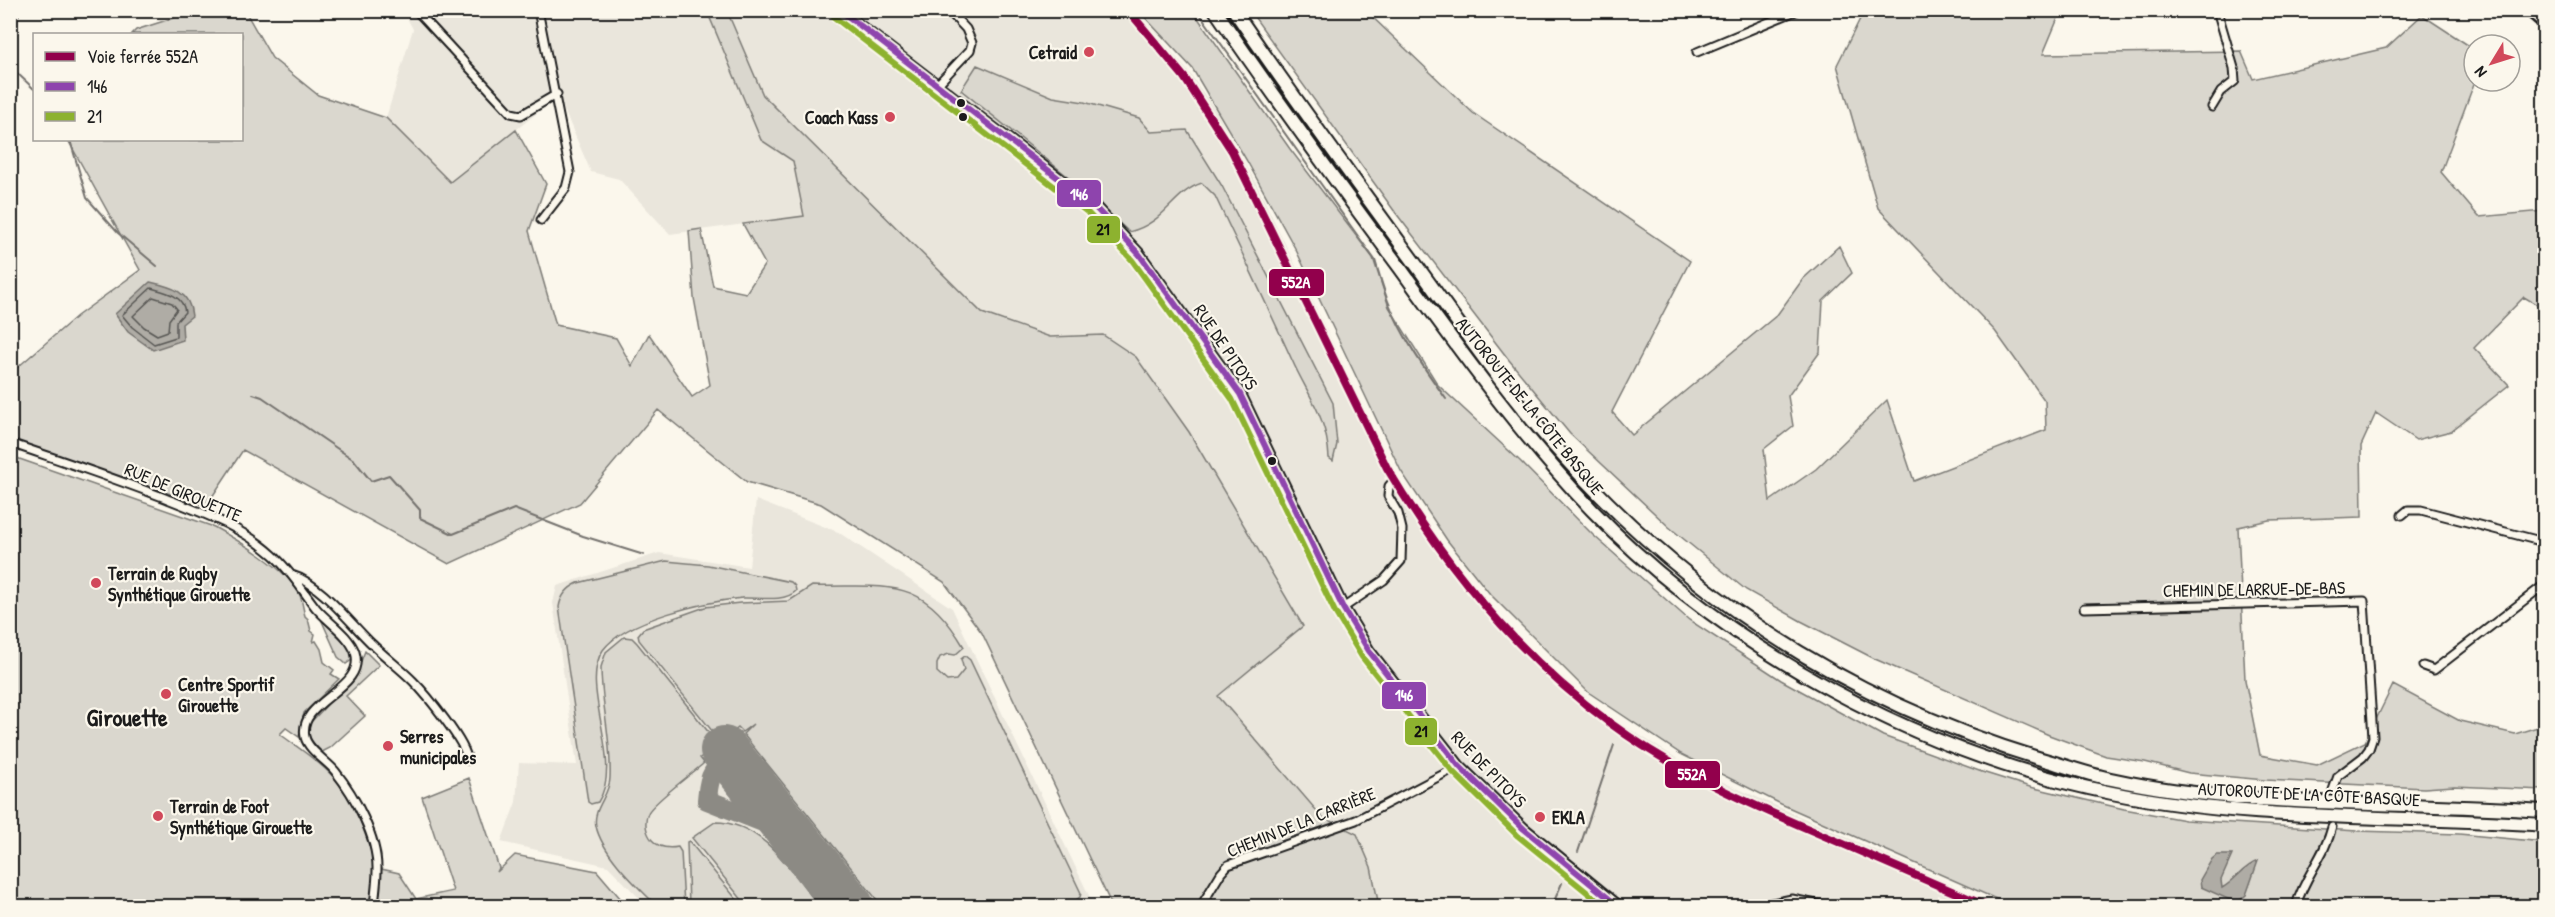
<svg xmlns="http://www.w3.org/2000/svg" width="2555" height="917" viewBox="0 0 2555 917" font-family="'Patrick Hand',sans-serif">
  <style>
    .built { fill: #eae6dc }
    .green { fill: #dad7ce; stroke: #7b7a75; stroke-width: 1.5 }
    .water { fill: #afaca5; stroke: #74726e; stroke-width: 1.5 }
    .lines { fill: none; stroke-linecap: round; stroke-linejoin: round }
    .shore { stroke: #575653; stroke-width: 1.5 }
    .stream { stroke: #74726e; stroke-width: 2 }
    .taxiway { stroke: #8c8a84; stroke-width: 20 }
    .runway { stroke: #8c8a84; stroke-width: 48 }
    .minor-casing { stroke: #1c1c1c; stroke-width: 11 }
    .tertiary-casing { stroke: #1c1c1c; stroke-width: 14 }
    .secondary-casing { stroke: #1c1c1c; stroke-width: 15 }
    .motorway-casing { stroke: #1c1c1c; stroke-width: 16 }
    .minor { stroke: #fbf7ec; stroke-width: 7 }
    .tertiary { stroke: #fbf7ec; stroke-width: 9 }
    .secondary { stroke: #fbf7ec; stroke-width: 10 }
    .motorway { stroke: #fbf7ec; stroke-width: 12 }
    .bus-1-casing { stroke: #fbf7ec; stroke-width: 10 }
    .bus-2-casing { stroke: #fbf7ec; stroke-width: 10 }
    .bus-1 { stroke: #8e44ad; stroke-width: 6 }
    .bus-2 { stroke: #8db22f; stroke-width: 6 }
    .rail-1-casing { stroke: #fbf7ec; stroke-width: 12 }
    .rail-1 { stroke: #92004c; stroke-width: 8 }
    .poi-dot { fill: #d1495b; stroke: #fbf7ec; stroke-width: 2 }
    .bus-dot { fill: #1c1c1c; stroke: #fbf7ec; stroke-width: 2 }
    .labels { text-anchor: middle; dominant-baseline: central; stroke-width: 4.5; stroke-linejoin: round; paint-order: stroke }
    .poi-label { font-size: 18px; font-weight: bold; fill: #1c1c1c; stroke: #fbf7ec; text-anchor: start }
    .street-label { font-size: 18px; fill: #1c1c1c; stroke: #fbf7ec }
    .district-label { font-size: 24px; font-weight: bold; fill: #1c1c1c; stroke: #fbf7ec }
    .line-badge { stroke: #fbf7ec; stroke-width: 2 }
    .badge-label { font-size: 16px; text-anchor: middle; font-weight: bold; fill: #fff }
    .pale-badge-label { font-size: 16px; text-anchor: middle; font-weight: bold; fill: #111 }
  </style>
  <rect width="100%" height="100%" fill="#fbf7ec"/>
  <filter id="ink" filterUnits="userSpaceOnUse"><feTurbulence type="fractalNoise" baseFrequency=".0167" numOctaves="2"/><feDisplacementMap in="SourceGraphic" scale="12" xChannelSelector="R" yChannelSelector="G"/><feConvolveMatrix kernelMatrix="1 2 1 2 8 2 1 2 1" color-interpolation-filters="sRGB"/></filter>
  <g filter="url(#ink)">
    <path class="built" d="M403,11H707L761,140L793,161L805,216L670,234L619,179L591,172L558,96L450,183L386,118L413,29Z
      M728,11H1137L1191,75L1215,110L1254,179L1394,470L1384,478L1391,492L1402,484L1453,561L1512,629L1545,662L1610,717L1694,769L2000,906H1964L1938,895L1932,906H1379L1371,867L1357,835L1322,817L1217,696L1229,503L1189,432L1103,335L1050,337L982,313L763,95Z
      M756,500L838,532L952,608L1094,906H647L608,866L501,842L516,802L519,763L577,765L553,603L557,586L659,553L749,567Z"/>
    <path class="green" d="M195,11H245L272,58L318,95L386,118L450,182L516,130L546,184L529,231L556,325L616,338L632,366L649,334L692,397L710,385L694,298L689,231L701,229L713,286L746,293L765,264L743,224L804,216L793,161L761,140L707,11H727L763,95L982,313L1050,337L1103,335L1136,357L1189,432L1303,626L1218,696L1322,817L1357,834L1371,867L1379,906H1112L982,633L944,582L821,504L747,482L658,410L580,503L449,564L243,450L206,506L11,440V373L77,316L140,270L68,140H242V34H132L136,30Z
      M1139,11H1193L1290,149L1373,258L1389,307L1438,385L1520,461L1593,535L1689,620L1781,680L1883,736L1982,772L2030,787L2124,809L2185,820L2357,831L2459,834L2544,842V906H2012L1781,804L1681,754L1588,692L1490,594L1447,540L1401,471L1296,250L1247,161L1192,68Z
      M1250,11H1366L1473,113L1690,261L1612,412L1632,435L1777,315L1803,279L1839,246L1852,273L1823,301L1820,352L1788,396L1793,426L1764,449L1770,501L1816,469L1887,400L1914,481L2046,430L2045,401L1995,331L1878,208L1837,65L1864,11H2061L2043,54L2241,51L2253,79L2386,48L2422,15L2474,49L2475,81L2441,172L2479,217L2544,211V309L2524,297L2474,348L2509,385L2451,431L2416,440L2376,413L2361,446L2362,517L2269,520L2238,527L2245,680L2260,755L2317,765L2365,742L2393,685L2460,721L2515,734L2544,725V790L2454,786L2424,788L2265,780L2189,773L2145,762L2106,756L2049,735L1875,659L1801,621L1746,590L1669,527L1570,434L1509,360L1395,212Z
      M977,65L1053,97L1084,102L1139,118L1151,132L1187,130L1222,186L1333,403L1337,444L1333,461L1329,458C1327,416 1308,396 1292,360C1267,305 1241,251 1215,196L1202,183C1173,192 1166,223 1129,232L1082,188L961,90Z
      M11,456L214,527C239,541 285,567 299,593C302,599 303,609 305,616L308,619L311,631L315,634L313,642L316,641L321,649L324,662L334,670L331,674L339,679L304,713L299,737L286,728L280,734C301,750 325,765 341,786C359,810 367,840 377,868L399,873L416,899L453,891L422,797L469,778L499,868L497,872L515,855L597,871L627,906H11Z
      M666,561L708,565L791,582L795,586L796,591C784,603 757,597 742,598C705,602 626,619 603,650C578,686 625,762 598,802L591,804L588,802L559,607C561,595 567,588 578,583Z
      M812,586C885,588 921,573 964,647L955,655L949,654L940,657L937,664V672L947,681L956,680L964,670L961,659L965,656L970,660L1081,893L1080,897L1068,906H882L743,734L753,724L742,732L738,728L721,742L639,640L638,635L643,629L705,607L740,603L789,601Z
      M321,619L349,647L353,659L346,664L338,657Z
      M624,637L632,638L637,643L718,744L700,758L704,763C693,773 652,803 648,813C644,822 646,833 652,840C659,848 668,849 678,847L681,852L684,906H657C637,886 602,854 596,826C592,809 610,795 610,778C612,741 601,704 601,667L606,652Z
      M365,651L379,665L346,696L365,716L330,748L322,752C312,744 306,737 310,723L356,674Z
      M715,822C764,822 791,872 819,906H747L692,838Z
      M689,841L742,906H689L687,842Z"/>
    <path class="water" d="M150,282C172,287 190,291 192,316L182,324L183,340L153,350L128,332L115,314Z
      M2217,855H2232L2221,880L2222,888C2236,880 2243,866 2258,861L2246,895L2239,901L2230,900L2201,887L2200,880L2212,859Z"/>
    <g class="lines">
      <path class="shore" d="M151,288C165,292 183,295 185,312L176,322V337L154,344L132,327L122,315Z
        M153,297L172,303L177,309L169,320L168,331L157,335L144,327L133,316Z"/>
      <path class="stream" d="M1197,10L1375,260C1379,274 1383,288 1388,301C1402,337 1424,368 1446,399
        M10,63L16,72L34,89
        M70,140L87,198L118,233L157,266
        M253,394L262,397L354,460L371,481L389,475L420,510V518L453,534L514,509L583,536L644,555
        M1578,852L1614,745
        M1578,889L1588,893L1604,906
        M1552,906L1562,883"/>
      <path class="taxiway" d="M767,804C778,769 733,744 713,773C708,781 708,791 707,800L791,833"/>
      <path class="runway" d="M724,750L850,906"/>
      <g class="minor-casing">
        <path id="minor" d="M416,10L511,113L521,115L557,94
          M538,10L570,172L566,188L541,220
          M1697,52L1798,10
          M937,85L970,50L972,43L966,29L948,10
          M2212,107L2221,92L2235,81L2234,68L2217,10
          M10,443C62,461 114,478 165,498C203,513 242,527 273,555C290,570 302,590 316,608C328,622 349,635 355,652C367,690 297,700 305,737C308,750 327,761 335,771C355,796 378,838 377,870C377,882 375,895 374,906
          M2402,515L2408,510H2421L2544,542
          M292,575C320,583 351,624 372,644C385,657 400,668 413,681C425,693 468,745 467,760
          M1343,608L1384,580L1401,561L1402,529L1398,513L1388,496L1389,486L1394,480
          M2084,608L2364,601L2373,737L2369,749L2363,757L2338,776L2333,790
          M2423,666L2434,670L2544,585
          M1201,906L1221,873L1228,865L1356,820L1459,766
          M1757,906L1792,899L1826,906
          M2296,906C2304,877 2325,856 2332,827"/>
      </g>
      <g class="tertiary-casing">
        <path id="tertiary" d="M839,10L1092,204L1139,254L1240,394L1343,608L1369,651L1459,766L1524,829L1618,906
          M10,17L14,10"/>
      </g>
      <g class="secondary-casing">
        <path id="secondary" d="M2529,10L2544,23"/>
      </g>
      <g class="motorway-casing">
        <path id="motorway" d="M1215,10C1275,98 1337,183 1400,268C1460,351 1521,435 1592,510C1727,650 1922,755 2112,793C2254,822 2400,815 2544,825
          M1234,10C1289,92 1348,171 1406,251C1453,315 1498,381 1550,441C1686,598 1856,706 2055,763C2074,769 2092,775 2111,779C2253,810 2400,800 2544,811"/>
      </g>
      <use href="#minor" class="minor"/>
      <use href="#tertiary" class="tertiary"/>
      <use href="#secondary" class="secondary"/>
      <use href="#motorway" class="motorway"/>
      <g class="bus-1-casing">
        <path id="bus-1" d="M840,10L1092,204L1139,254L1240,394L1343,608L1369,651L1459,766L1524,829L1618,906"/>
      </g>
      <g class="bus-2-casing">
        <path id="bus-2" d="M834,17L1086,211L1132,260L1232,399L1335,612L1362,657L1453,772L1518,836L1604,906"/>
      </g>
      <use href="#bus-1" class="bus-1"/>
      <use href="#bus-2" class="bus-2"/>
      <g class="rail-1-casing">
        <path id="rail-1" d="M1128,10L1184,77L1232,151L1387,468C1446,567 1517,655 1610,723C1676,772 1752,805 1827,837C1880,860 1933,883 1986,906"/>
      </g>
      <use href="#rail-1" class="rail-1"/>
    </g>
  </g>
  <g class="poi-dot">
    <circle cx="1089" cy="52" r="6"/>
    <circle cx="890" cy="117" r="6"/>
    <circle cx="96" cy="583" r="6"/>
    <circle cx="166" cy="694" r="6"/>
    <circle cx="388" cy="746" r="6"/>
    <circle cx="158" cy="816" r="6"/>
    <circle cx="1540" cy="817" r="6"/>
  </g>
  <g class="bus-dot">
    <circle cx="961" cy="103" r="5"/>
    <circle cx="963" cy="117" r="5"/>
    <circle cx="1272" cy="461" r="5"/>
  </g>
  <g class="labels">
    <g class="poi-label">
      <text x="1077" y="52" text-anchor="end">Cetraid</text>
      <text x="878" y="117" text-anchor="end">Coach Kass</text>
      <text x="108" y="573">Terrain de Rugby<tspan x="108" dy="21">Synthétique Girouette</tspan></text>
      <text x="178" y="684">Centre Sportif<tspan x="178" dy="21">Girouette</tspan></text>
      <text x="400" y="736">Serres<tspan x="400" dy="21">municipales</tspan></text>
      <text x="170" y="806">Terrain de Foot<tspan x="170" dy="21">Synthétique Girouette</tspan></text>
      <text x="1552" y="817">EKLA</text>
    </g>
    <g class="street-label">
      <text transform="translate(1226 347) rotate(56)">RUE DE PITOYS</text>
      <text transform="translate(1530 406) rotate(51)">AUTOROUTE DE LA CÔTE BASQUE</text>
      <text transform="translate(183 492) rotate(23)">RUE DE GIROUETTE</text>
      <text transform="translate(2254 589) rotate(-1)">CHEMIN DE LARRUE-DE-BAS</text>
      <text transform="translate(1489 769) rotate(46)">RUE DE PITOYS</text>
      <text transform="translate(2309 794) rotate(3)">AUTOROUTE DE LA CÔTE BASQUE</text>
      <text transform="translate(1301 822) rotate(-22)">CHEMIN DE LA CARRIÈRE</text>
    </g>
    <g class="district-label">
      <text x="127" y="717">Girouette</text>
    </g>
  </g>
  <g class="line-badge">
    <rect x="1056" y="179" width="46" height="29" rx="6" fill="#8e44ad"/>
    <rect x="1086" y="215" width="35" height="29" rx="6" fill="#8db22f"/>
    <rect x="1268" y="268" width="57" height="29" rx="6" fill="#92004c"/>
    <rect x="1381" y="681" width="46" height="29" rx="6" fill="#8e44ad"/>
    <rect x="1404" y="717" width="34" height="29" rx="6" fill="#8db22f"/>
    <rect x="1664" y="760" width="57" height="29" rx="6" fill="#92004c"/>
  </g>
  <g class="badge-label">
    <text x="1079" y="200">146</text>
    <text x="1296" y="288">552A</text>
    <text x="1404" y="701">146</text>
    <text x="1692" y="780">552A</text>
  </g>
  <g class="pale-badge-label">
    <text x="1103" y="235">21</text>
    <text x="1421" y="737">21</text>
  </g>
  <rect width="2555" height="917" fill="none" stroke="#fbf7ec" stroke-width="36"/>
  <rect x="18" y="18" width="2519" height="881" fill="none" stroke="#1c1c1c" stroke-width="2" filter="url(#ink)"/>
  <rect x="33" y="33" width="210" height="108" fill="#fbf7ec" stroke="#a29f99" stroke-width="1.5"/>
  <rect x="45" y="52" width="30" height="9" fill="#92004c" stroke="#a29f99" stroke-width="1.5"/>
  <text x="87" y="63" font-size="18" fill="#1c1c1c">Voie ferrée 552A</text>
  <rect x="45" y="82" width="30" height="9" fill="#8e44ad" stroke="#a29f99" stroke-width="1.5"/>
  <text x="87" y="93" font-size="18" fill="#1c1c1c">146</text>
  <rect x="45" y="112" width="30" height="9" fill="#8db22f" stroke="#a29f99" stroke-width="1.5"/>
  <text x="87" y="123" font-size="18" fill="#1c1c1c">21</text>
  <g transform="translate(2492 63) rotate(232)"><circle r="28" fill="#fbf7ec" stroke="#a29f99" stroke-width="1.5"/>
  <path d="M0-4.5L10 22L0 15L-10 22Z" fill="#d1495b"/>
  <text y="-9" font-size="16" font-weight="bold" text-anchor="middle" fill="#1c1c1c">N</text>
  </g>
</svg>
